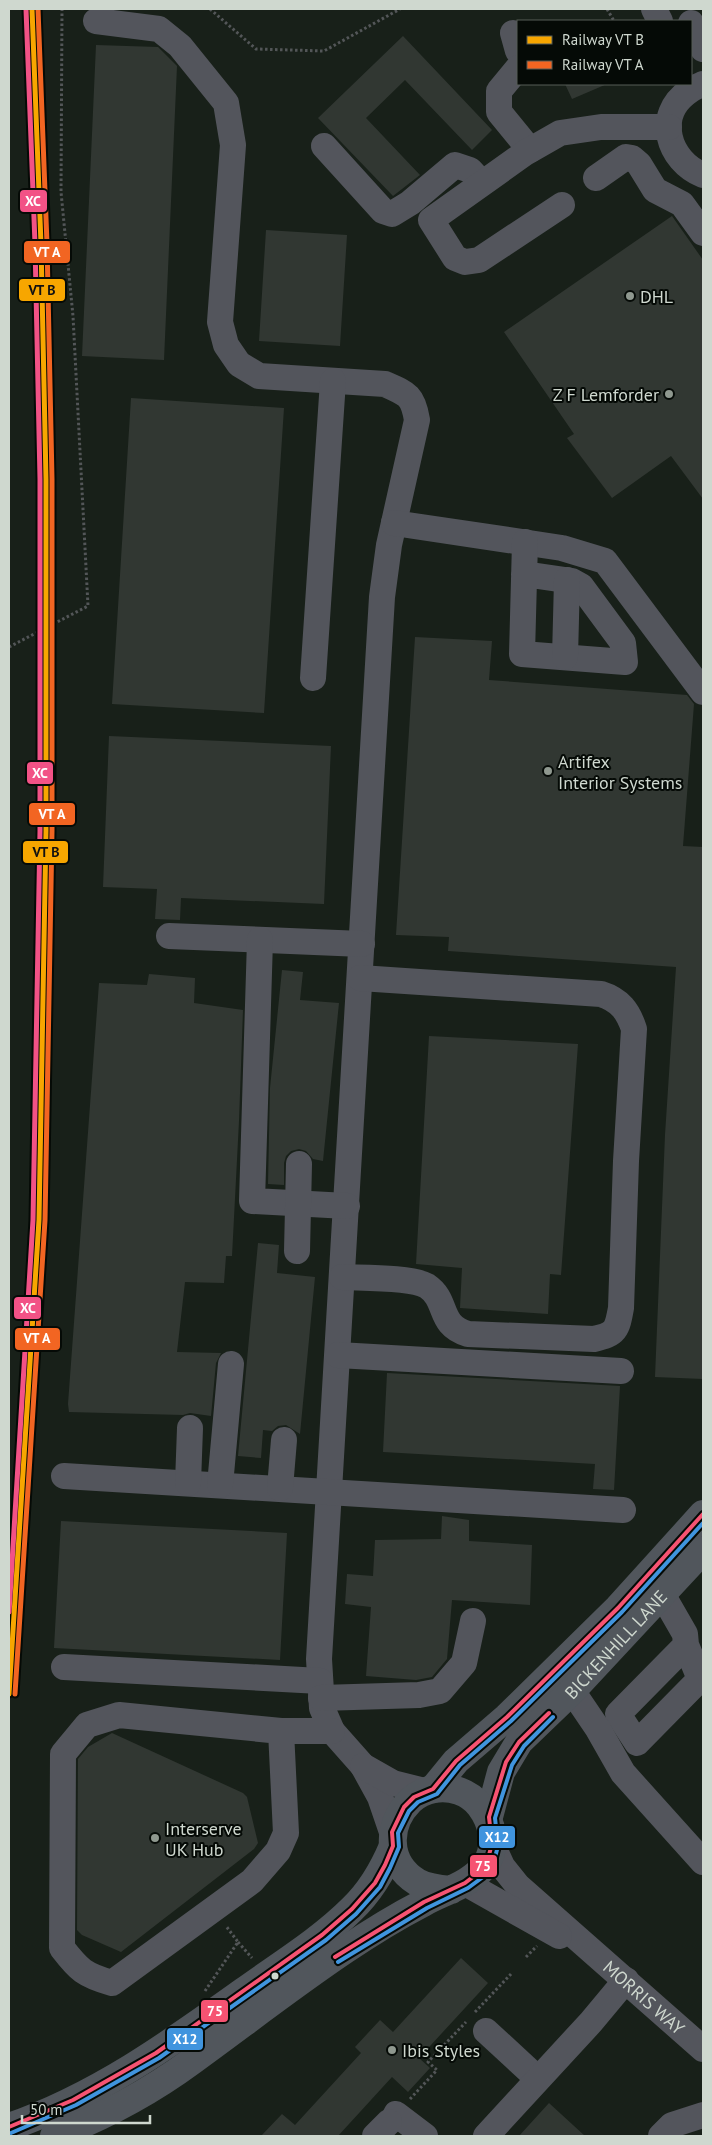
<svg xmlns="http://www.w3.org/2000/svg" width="712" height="2145" viewBox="0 0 712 2145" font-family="'PT Sans',sans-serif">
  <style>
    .building { fill: #313732 }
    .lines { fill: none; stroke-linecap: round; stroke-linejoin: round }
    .path { stroke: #535658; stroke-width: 3; stroke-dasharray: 2.5 2.5; stroke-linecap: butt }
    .minor { stroke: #53555c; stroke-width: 26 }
    .major { stroke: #51565c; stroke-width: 28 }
    .bus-1-casing { stroke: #050a06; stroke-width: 8 }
    .bus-2-casing { stroke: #050a06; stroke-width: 8 }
    .bus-1 { stroke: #f65372; stroke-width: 4 }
    .bus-2 { stroke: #4094de; stroke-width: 4 }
    .rail-1-casing { stroke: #050a06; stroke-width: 9 }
    .rail-2-casing { stroke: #050a06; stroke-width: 9 }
    .rail-3-casing { stroke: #050a06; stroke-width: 9 }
    .rail-1 { stroke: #f7a600; stroke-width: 5 }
    .rail-2 { stroke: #f26522; stroke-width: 5 }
    .rail-3 { stroke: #f25286; stroke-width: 5 }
    .poi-dot { fill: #8f988f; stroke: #050a06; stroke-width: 2 }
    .bus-dot { fill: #cfd8cf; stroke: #050a06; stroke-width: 2 }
    .labels { text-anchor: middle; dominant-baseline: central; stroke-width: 4; stroke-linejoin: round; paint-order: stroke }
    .poi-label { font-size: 18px; fill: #cfd8cf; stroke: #050a06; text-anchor: start }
    .street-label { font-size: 18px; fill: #cfd8cf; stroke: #050a06 }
    .line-badge { stroke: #050a06; stroke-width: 2 }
    .badge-label { font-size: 14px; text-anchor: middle; font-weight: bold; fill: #fff }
    .pale-badge-label { font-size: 14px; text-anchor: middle; font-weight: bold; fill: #111 }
  </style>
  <rect width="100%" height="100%" fill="#182019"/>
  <path class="building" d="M403,36L492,130L472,150L405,80L366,118L420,175L393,196L318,118Z
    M96,45L158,47L177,66L164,360L82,356Z
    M565,84H607L572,99Z
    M672,216L703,260V499L671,456L612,498L567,438L574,434L504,332Z
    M266,230L347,235L340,346L259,341Z
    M131,398L284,408L264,713L112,704Z
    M415,637L492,641L489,680L687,695L694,704L683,846L703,847V1379L655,1377L665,1135L676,967L448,951L449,937L396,935Z
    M109,736L331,746L324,904L181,898L180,920L155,919L157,889L103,887Z
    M282,970L303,972L300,1000L339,1003L323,1161L313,1159L306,1151L299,1149L291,1151L286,1156L284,1163V1185L268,1184L270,1088Z
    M149,974L195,978L194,1003L243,1010L239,1121L232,1256H226L224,1283L185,1282L177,1352L221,1353L216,1363L211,1416L190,1413L183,1415L69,1412L68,1404L99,983L147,985Z
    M429,1036L578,1044L561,1275L550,1274L548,1314L460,1308L462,1268L416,1264Z
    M258,1243L279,1245L277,1273L315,1277L300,1434L286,1425L278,1426L272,1431L263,1430L261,1458L238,1456Z
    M387,1373L620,1386L614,1490L593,1489L595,1464L383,1452Z
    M442,1516L469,1520V1541L532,1545L530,1605L452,1600L447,1659L432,1677L416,1680L366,1676L371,1607L345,1604L347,1574L373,1576L375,1540L441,1539Z
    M61,1521L287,1533L280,1660L54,1648Z
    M112,1733L243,1793L247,1797L258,1843L254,1849L121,1952L82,1935L77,1930L78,1759L88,1747Z
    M461,1958L488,1983L419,2058L430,2068L408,2092L392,2077L338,2136H261L282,2114L295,2125L361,2053L355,2047L380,2020L393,2032Z
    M549,2103L585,2136H519Z"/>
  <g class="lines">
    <path class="path" d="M210,9L256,49L324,51L400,9
      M607,9L614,21
      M9,647L88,606L73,316L61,192L62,9
      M238,1942L252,1958
      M526,1957L537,1946
      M205,1991L238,1942L226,1926
      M475,2012L511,1974
      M410,2099L437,2070L428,2062L466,2022"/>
    <g class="minor">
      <path d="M654,9L660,21"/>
      <path d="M96,21L159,29L180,46L226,103L233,145L220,322L226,345L239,364L259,376L385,384C408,394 413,396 417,420L389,545L382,597L319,1659L322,1708L332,1731L363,1766L380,1797L392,1832"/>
      <path d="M691,23L703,49"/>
      <path d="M513,33L518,51"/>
      <path d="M518,68L499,91V112L530,150"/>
      <path d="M703,84C699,86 693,88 689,91C654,115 668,161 703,175"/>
      <path d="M324,146L383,211L392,214L410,203L455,165L470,170L482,183"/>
      <path d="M596,178L626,157L632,158L639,164L655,190L682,204L703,233"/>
      <path d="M562,205L479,260L465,262L455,258L431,220L525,153L560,133L601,127H669"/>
      <path d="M394,523L562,548L605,561L703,692"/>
      <path d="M524,574L572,581L581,586L623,643L625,662L522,654L525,542"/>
      <path d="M565,657L567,580"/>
      <path d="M313,678L333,381"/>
      <path d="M169,936L362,944"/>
      <path d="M260,940L252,1201L347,1206"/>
      <path d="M297,1251L299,1164"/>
      <path d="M342,1277C362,1278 412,1277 427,1286C449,1301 437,1325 468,1334L594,1339C616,1334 617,1330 621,1308L626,1161L634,1029C628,1011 620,1000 601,994L360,978"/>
      <path d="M338,1355L621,1371"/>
      <path d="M64,1476L623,1510"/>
      <path d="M188,1483L190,1428"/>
      <path d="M220,1485L231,1364"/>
      <path d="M280,1488L284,1440"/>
      <path d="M662,1594L685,1634L686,1645L618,1714L637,1743L700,1679L686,1645"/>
      <path d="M64,1667L320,1681"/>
      <path d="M571,1692L579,1701L598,1729L623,1773L703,1862"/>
      <path d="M321,1698L419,1695L440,1691L464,1663L473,1621"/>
      <path d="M281,1731L119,1715L87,1725L63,1754L62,1948C79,1970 84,1975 112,1983L252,1881L278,1851L286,1833L281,1731H332"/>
      <path d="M363,1766L393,1783L425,1791"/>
      <path id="s1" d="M492,1844L502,1866L518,1886L703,2049"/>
      <path d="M465,1883L559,1936"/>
      <path d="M486,2031L538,2079"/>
      <path d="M396,2114L425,2136"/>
      <path d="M375,2136L389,2122"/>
      <path d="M486,2136L591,2022L626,1980"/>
      <path d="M661,2136L672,2125L703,2115"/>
    </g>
    <g class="major">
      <path d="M433,1789L456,1761L507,1717L618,1608L703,1514"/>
      <path id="s2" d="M489,1817L501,1772L519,1742L571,1692L703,1550"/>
      <path d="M9,2127C96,2097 170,2044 244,1991C280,1965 321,1940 352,1909C371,1891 383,1870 393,1846"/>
      <path d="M54,2136C103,2117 150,2092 192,2061C243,2024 293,1985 345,1950C370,1933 396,1917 423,1903C444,1891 471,1885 486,1864C498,1845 492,1822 480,1806C469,1792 451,1786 434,1789C426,1790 416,1795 410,1801C386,1825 386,1863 417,1882C427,1888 439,1889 451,1890"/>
    </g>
    <g class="bus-1-casing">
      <path id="bus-1" d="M335,1957L424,1902L465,1883L478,1873L487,1862L492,1844L489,1817L506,1762L519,1742L549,1713
        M9,2127L73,2100L156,2053L322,1935L352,1909L375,1883L385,1865L393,1846L392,1832L404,1807L414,1797L433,1789L456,1761L507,1717L618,1608L703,1514"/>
    </g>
    <g class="bus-2-casing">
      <path id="bus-2" d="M338,1962L427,1908L468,1888L483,1877L493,1865L498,1846L495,1818L512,1765L524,1746L553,1717
        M11,2133L76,2105L159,2058L326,1940L356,1914L380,1887L390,1868L399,1847L398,1833L409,1811L418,1802L437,1794L460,1765L511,1721L622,1612L703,1523"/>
    </g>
    <use href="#bus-1" class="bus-1"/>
    <use href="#bus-2" class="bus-2"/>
    <g class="rail-1-casing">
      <path id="rail-1" d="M9,1694L39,1220L46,831V479L41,244L32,9"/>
    </g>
    <g class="rail-2-casing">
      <path id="rail-2" d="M15,1694L45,1220L52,831V479L47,244L38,9"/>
    </g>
    <g class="rail-3-casing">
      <path id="rail-3" d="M9,1612L33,1220L40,831V479L35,244L26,9"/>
    </g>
    <use href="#rail-1" class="rail-1"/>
    <use href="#rail-2" class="rail-2"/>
    <use href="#rail-3" class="rail-3"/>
  </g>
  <g class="poi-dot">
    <circle cx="630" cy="296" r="5"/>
    <circle cx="669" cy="394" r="5"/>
    <circle cx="548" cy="771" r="5"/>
    <circle cx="155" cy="1838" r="5"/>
    <circle cx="392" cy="2050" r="5"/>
  </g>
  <circle class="bus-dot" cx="275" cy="1976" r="4.5"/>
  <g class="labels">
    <g class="poi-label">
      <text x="640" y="296">DHL</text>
      <text x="659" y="394" text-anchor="end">Z F Lemforder</text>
      <text x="558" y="761">Artifex<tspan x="558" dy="21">Interior Systems</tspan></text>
      <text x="165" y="1828">Interserve<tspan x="165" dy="21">UK Hub</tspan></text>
      <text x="402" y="2050">Ibis Styles</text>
    </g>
    <g class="street-label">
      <text stroke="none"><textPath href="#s2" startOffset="219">BICKENHILL LANE</textPath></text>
      <text stroke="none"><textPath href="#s1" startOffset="218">MORRIS WAY</textPath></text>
    </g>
  </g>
  <g class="line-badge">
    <rect x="19" y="189" width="29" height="24" rx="5" fill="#f25286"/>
    <rect x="23" y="240" width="48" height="24" rx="5" fill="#f26522"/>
    <rect x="18" y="278" width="48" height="24" rx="5" fill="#f7a600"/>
    <rect x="26" y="761" width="28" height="24" rx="5" fill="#f25286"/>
    <rect x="28" y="802" width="48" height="24" rx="5" fill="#f26522"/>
    <rect x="22" y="840" width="47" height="24" rx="5" fill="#f7a600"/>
    <rect x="13" y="1296" width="29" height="24" rx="5" fill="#f25286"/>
    <rect x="14" y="1327" width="47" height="24" rx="5" fill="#f26522"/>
    <rect x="478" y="1825" width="38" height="24" rx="5" fill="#4094de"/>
    <rect x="469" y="1854" width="29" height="24" rx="5" fill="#f65372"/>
    <rect x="200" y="1999" width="29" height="24" rx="5" fill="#f65372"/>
    <rect x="166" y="2027" width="38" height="24" rx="5" fill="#4094de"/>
  </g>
  <g class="badge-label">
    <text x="33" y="206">XC</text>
    <text x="47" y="257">VT A</text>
    <text x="40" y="778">XC</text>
    <text x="52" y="819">VT A</text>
    <text x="28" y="1313">XC</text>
    <text x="37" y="1343">VT A</text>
    <text x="497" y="1842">X12</text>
    <text x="483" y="1871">75</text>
    <text x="215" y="2016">75</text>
    <text x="185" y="2044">X12</text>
  </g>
  <g class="pale-badge-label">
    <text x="42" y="295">VT B</text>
    <text x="46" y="857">VT B</text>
  </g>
  <rect width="712" height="2145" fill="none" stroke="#cfd8cf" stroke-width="20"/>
  <rect x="517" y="20" width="175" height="65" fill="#050a06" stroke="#565c56"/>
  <rect x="527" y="36" width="25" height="8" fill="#f7a600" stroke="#565c56"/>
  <text x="562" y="45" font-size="15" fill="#cfd8cf">Railway VT B</text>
  <rect x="527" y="61" width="25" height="8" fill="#f26522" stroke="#565c56"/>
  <text x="562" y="70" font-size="15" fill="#cfd8cf">Railway VT A</text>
  <path d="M22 2115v8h128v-8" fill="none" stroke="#cfd8cf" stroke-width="2.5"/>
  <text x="30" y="2115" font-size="15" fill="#cfd8cf" stroke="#050a06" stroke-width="4" paint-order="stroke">50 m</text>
</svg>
